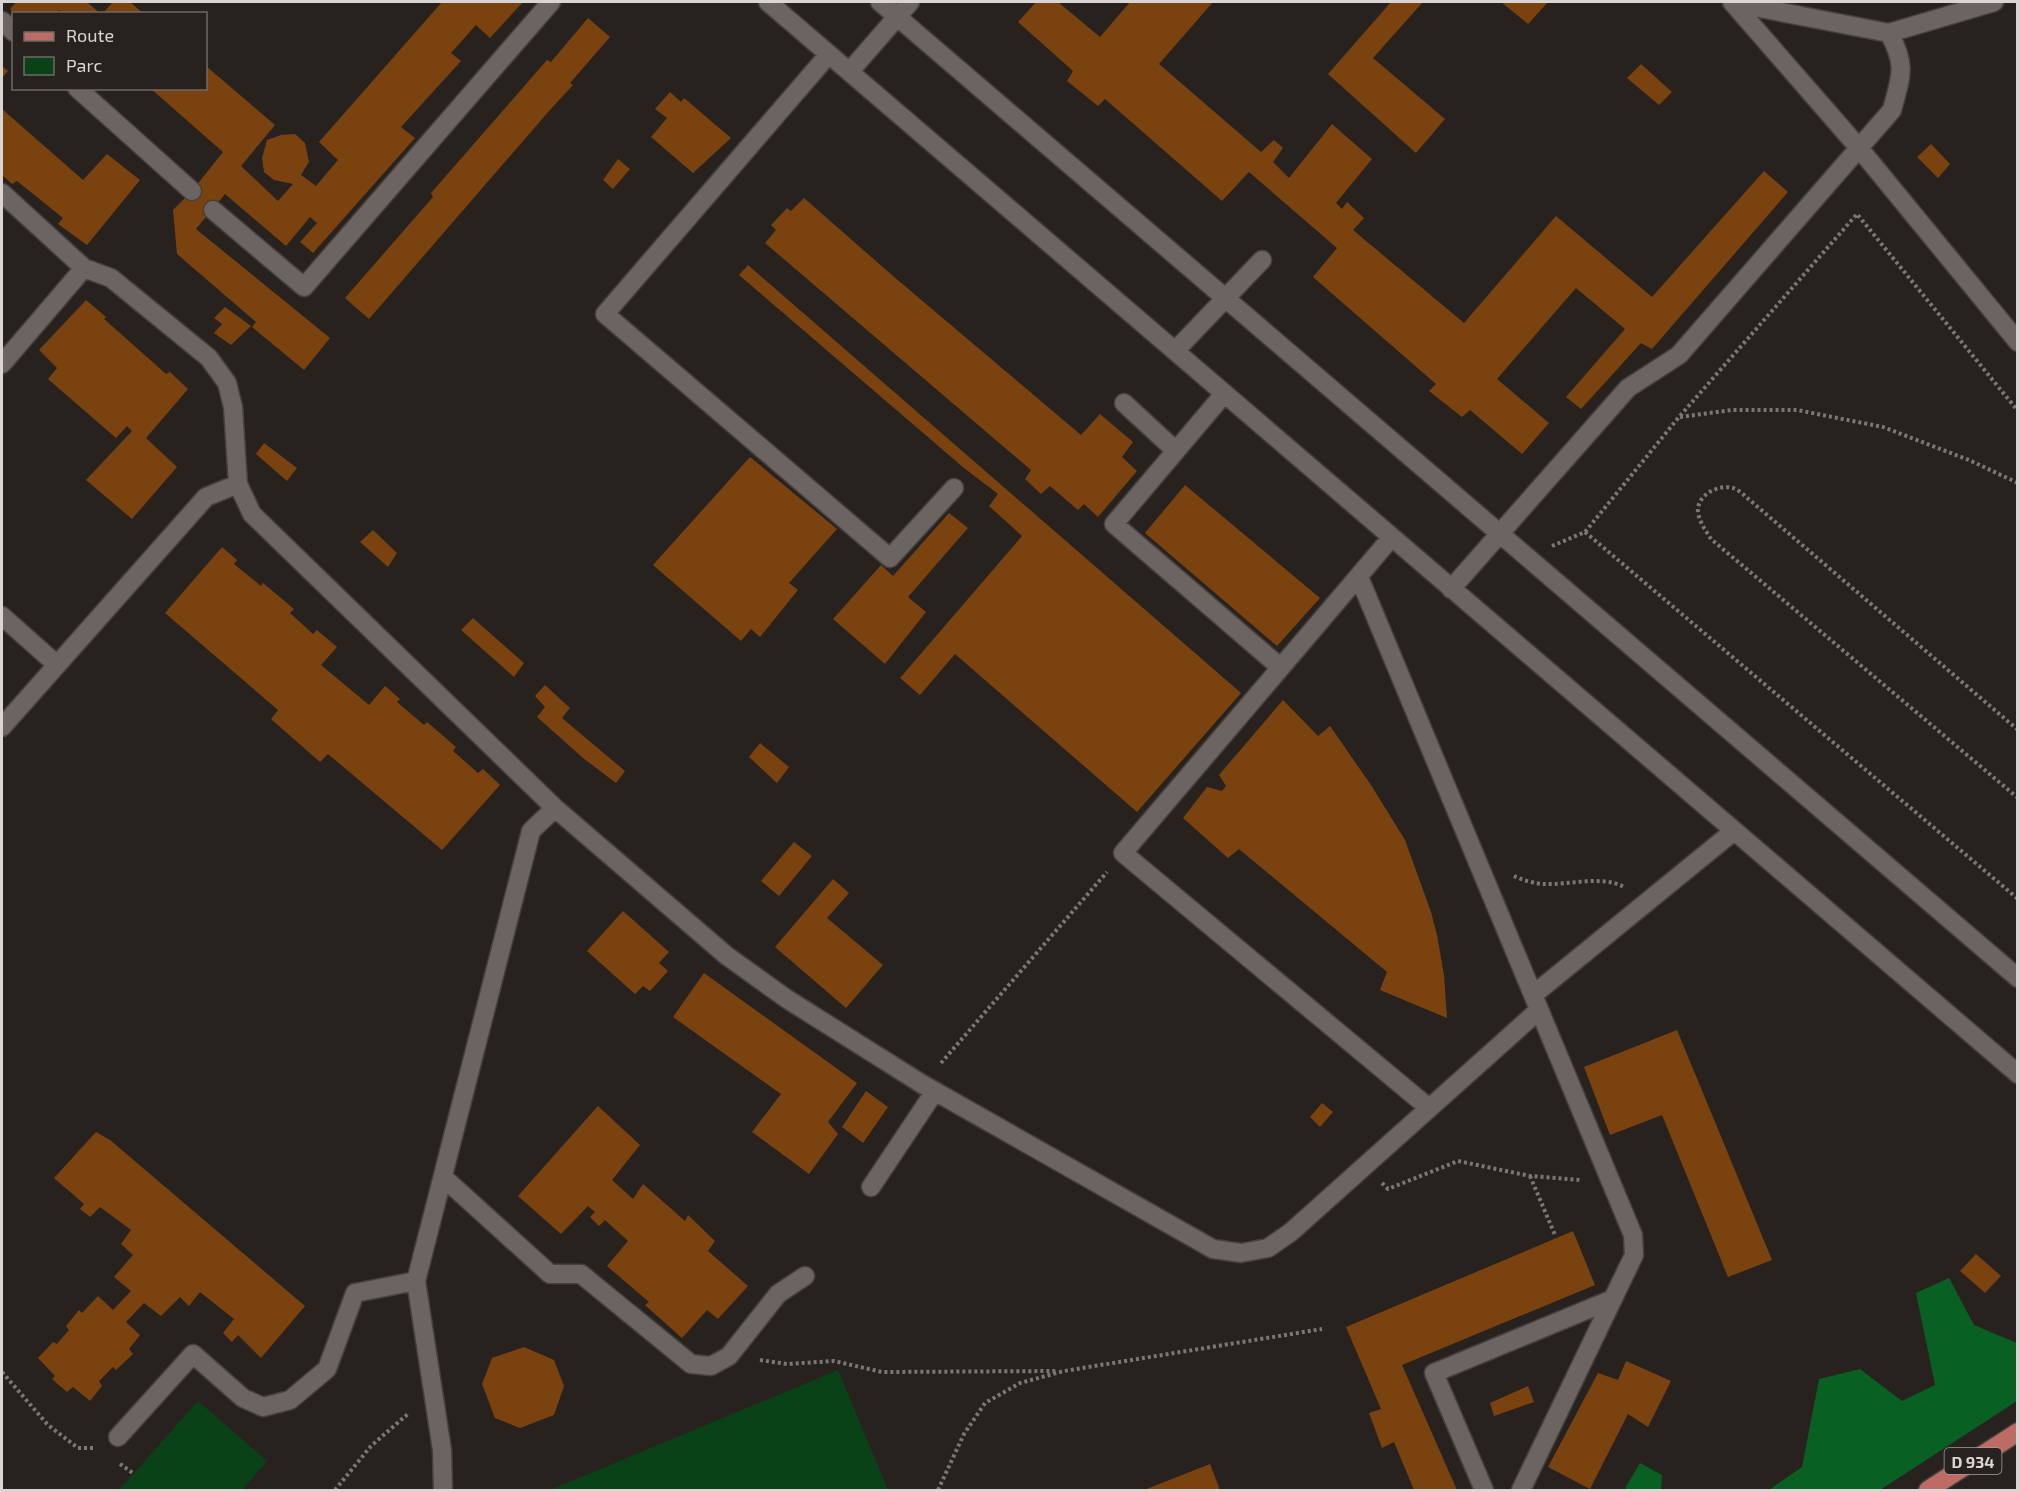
<svg xmlns="http://www.w3.org/2000/svg" width="2019" height="1492" viewBox="0 0 2019 1492" font-family="'Exo 2',sans-serif">
  <style>
    .green { fill: #0a4218 }
    .forest { fill: #086022 }
    .building { fill: #7a420f }
    .lines { fill: none; stroke-linecap: round; stroke-linejoin: round }
    .lane-casing { stroke: #44403d; stroke-width: 21 }
    .primary-casing { stroke: #44403d; stroke-width: 21 }
    .path { stroke: #7c7774; stroke-width: 4; stroke-dasharray: 3 3; stroke-linecap: butt }
    .lane { stroke: #6b6460; stroke-width: 18 }
    .primary { stroke: #be6b66; stroke-width: 18 }
    .labels { text-anchor: middle; dominant-baseline: central; stroke-width: 4.5; stroke-linejoin: round; paint-order: stroke }
    .shield { fill: #28221e; stroke: #a49f9d; stroke-width: 1.5 }
    .shield-label { font-size: 16px; font-weight: bold; fill: #d9d5d3 }
  </style>
  <rect width="100%" height="100%" fill="#28221e"/>
  <path class="green" d="M838,1370L888,1490H550Z
    M198,1401L267,1461L242,1490H119Z"/>
  <path class="forest" d="M1949,1278L1974,1325L2017,1343V1401L1880,1490H1769L1802,1467L1819,1379L1860,1369L1902,1401L1935,1385L1916,1293Z
    M1640,1463L1662,1475L1661,1490H1624Z"/>
  <path class="building" d="M16,2H87L101,14H62L59,10L56,14H14L10,9Z
    M113,2H130L144,14H102Z
    M442,2H523L490,38L476,25L451,53L461,61L401,127L415,138L313,253L300,242L317,223L310,217L286,246L225,194L196,229L330,338L304,370L252,327L256,322L177,254L173,210L192,191L223,152L150,88H206V66L275,125L241,166L278,201L293,184L274,180L264,172L262,158L267,140L281,135L295,134L305,143L309,162L301,175L316,186L338,160L319,142Z
    M1036,2H1058L1100,37L1130,2H1213L1159,64L1261,152L1274,140L1283,148L1273,162L1289,178L1332,124L1372,159L1336,203L1342,209L1347,202L1364,218L1353,230L1464,323L1556,216L1652,297L1764,171L1788,192L1652,349L1641,343L1581,409L1566,397L1625,329L1576,288L1497,379L1549,423L1522,454L1470,410L1462,417L1429,391L1436,384L1313,277L1337,248L1249,172L1222,201L1105,99L1098,106L1067,81L1073,71L1018,22Z
    M1391,2H1423L1373,58L1445,119L1416,153L1328,74Z
    M1501,2H1548L1528,24Z
    M588,18L610,37L570,83L573,85L549,111L369,319L345,298L433,197L431,193L547,60L551,62Z
    M1641,64L1672,92L1659,105L1627,78Z
    M2,66L8,71L2,78Z
    M670,92L681,102L684,98L731,138L693,173L651,137L667,118L655,109Z
    M2,109L83,180L107,154L140,180L87,245L58,224L63,218L17,181L12,184L2,175Z
    M1931,144L1950,164L1938,178L1917,157Z
    M618,159L630,169L613,189L603,180Z
    M804,198L893,276L1081,435L1100,414L1133,442L1122,457L1137,471L1098,517L1084,504L1078,510L1050,486L1041,494L1025,479L1031,470L765,243L776,230L771,225L787,208L791,211Z
    M748,265L1241,693L1137,812L955,654L920,695L900,678L1022,536L989,506L998,494L964,468L739,275Z
    M86,300L106,317L104,319L166,374L170,372L188,389L146,438L177,467L132,519L86,480L132,431L127,426L116,438L48,379L57,368L39,350Z
    M225,307L251,326L231,345L214,333L222,324L214,318Z
    M264,443L297,468L287,481L256,454Z
    M750,457L837,529L789,583L798,590L760,637L751,629L741,641L653,565Z
    M1185,485L1320,598L1277,646L1145,533Z
    M949,513L968,528L908,597L926,612L885,664L833,619L881,565L893,576Z
    M373,530L397,553L388,567L360,542Z
    M222,547L237,560L234,564L261,586L263,583L294,609L290,613L313,634L317,630L337,647L321,665L369,705L385,686L400,699L397,702L424,725L427,722L456,747L453,751L478,773L483,769L500,785L442,850L328,754L320,762L271,719L278,710L165,613Z
    M473,618L524,663L514,677L461,630Z
    M545,685L570,708L562,718L625,771L616,783L583,758L537,717L545,707L535,696Z
    M1283,700L1318,736L1330,726L1371,785L1405,840L1431,912L1437,935L1444,975L1447,1018L1380,990L1387,972L1239,849L1228,858L1183,818L1207,787L1222,791L1226,786L1219,775Z
    M760,743L789,767L777,783L749,757Z
    M794,842L812,856L779,896L761,881Z
    M833,879L849,893L827,918L883,965L846,1008L775,947Z
    M623,911L669,952L659,963L668,971L650,991L643,986L635,994L587,951Z
    M704,973L857,1083L828,1122L838,1134L809,1174L752,1132L781,1094L673,1017Z
    M1677,1030L1772,1260L1728,1277L1662,1115L1610,1135L1584,1067Z
    M866,1091L888,1107L863,1143L842,1127Z
    M1322,1103L1333,1112L1320,1127L1310,1117Z
    M598,1106L640,1145L612,1180L633,1199L643,1184L685,1221L688,1215L715,1241L708,1251L748,1286L718,1319L707,1310L682,1338L645,1305L649,1302L607,1266L628,1241L605,1220L599,1226L590,1217L595,1212L588,1206L561,1234L518,1196Z
    M96,1132L110,1140L305,1306L261,1358L238,1335L232,1342L223,1333L234,1319L200,1292L189,1306L180,1297L161,1316L144,1303L126,1322L140,1335L129,1349L133,1354L116,1370L113,1367L99,1381L102,1386L90,1401L73,1387L67,1392L52,1379L55,1376L38,1358L53,1342L57,1344L69,1330L66,1326L79,1310L82,1313L98,1296L113,1310L131,1291L114,1277L133,1255L121,1244L131,1230L100,1207L90,1217L80,1209L84,1204L54,1178Z
    M1573,1231L1595,1285L1402,1365L1457,1490H1414L1394,1442L1382,1448L1369,1413L1381,1409L1346,1327Z
    M1976,1254L2001,1276L1985,1293L1960,1271Z
    M524,1347L554,1360L564,1386L554,1415L520,1428L495,1418L482,1384L492,1358Z
    M1626,1361L1671,1381L1648,1427L1628,1414L1590,1489L1548,1467L1598,1373L1618,1380Z
    M1528,1386L1534,1402L1494,1416L1490,1403Z
    M1210,1464L1220,1490H1144Z"/>
  <g class="lines">
    <g class="lane-casing">
      <path id="lane" d="M768,2L2018,1074
        M880,2L2018,978
        M1732,2L1859,148L2018,342
        M2,21L14,32
        M1889,33L1994,2
        M829,54L605,314L890,558L954,488
        M850,71L910,2
        M77,88L192,191
        M2,193L84,268L111,278L209,358L227,383L233,407L238,484L252,514L555,808L727,956L787,999L922,1084L1213,1249L1241,1253L1268,1248L1291,1232L1539,1010
        M213,210L304,287L551,2
        M1175,351L1262,260
        M2,364L84,268
        M1224,394L1114,524L1280,667
        M1124,403L1176,451
        M1391,538L1123,853L1429,1108
        M1359,577L1633,1235L1634,1255L1521,1490
        M1451,589L1628,388L1679,355L1892,110C1901,76 1907,66 1889,33L1734,3
        M2,616L56,664
        M2,727L206,497L238,484
        M1533,995L1734,831
        M443,1177L550,1274H581L691,1364L711,1366L729,1356L778,1294L805,1276
        M871,1187L935,1091
        M118,1437L193,1354L243,1398L263,1407L290,1400L327,1369L355,1293L416,1281
        M443,1490L442,1450L416,1281L531,831L555,808
        M1484,1490L1434,1373L1613,1299"/>
    </g>
    <g class="primary-casing">
      <path id="primary" d="M1928,1490L2018,1432"/>
    </g>
    <path class="path" d="M1680,417L1732,410H1797L1883,427L1969,460L2018,483
      M1585,532L2018,899
      M1552,546L1585,532L1679,417L1857,214L2018,411
      M2018,730L1745,496C1742,493 1737,489 1733,488C1718,484 1696,495 1698,513C1700,523 1706,531 1711,539L2018,798
      M1514,876C1522,880 1535,884 1545,884C1568,885 1603,875 1624,887
      M941,1063L1107,872
      M1530,1176L1555,1235
      M1382,1183L1388,1189L1458,1161L1530,1176L1581,1180
      M760,1360L787,1364L834,1361L882,1372L1058,1371
      M2,1372L48,1425L78,1448H95
      M120,1464L134,1474
      M335,1490L371,1446L409,1413
      M938,1490L964,1434L985,1403L1020,1383L1064,1371L1322,1329"/>
    <use href="#lane" class="lane"/>
    <use href="#primary" class="primary"/>
  </g>
  <g class="labels">
    <rect class="shield" x="1944.5" y="1448" width="57" height="26" rx="4.5"/>
    <g class="shield-label">
      <text x="1973" y="1461">D 934</text>
    </g>
  </g>
  <rect width="2019" height="1492" fill="none" stroke="#d9d5d3" stroke-width="6"/>
  <rect x="12" y="12" width="195" height="78" fill="#28221e" stroke="#6f6a66" stroke-width="1.5"/>
  <rect x="24" y="32" width="30" height="9" fill="#be6b66" stroke="#6f6a66" stroke-width="1.5"/>
  <text x="66" y="42" font-size="18" fill="#d9d5d3">Route</text>
  <rect x="24" y="57" width="30" height="18" fill="#0a4218" stroke="#6f6a66" stroke-width="1.5"/>
  <text x="66" y="72" font-size="18" fill="#d9d5d3">Parc</text>
</svg>
